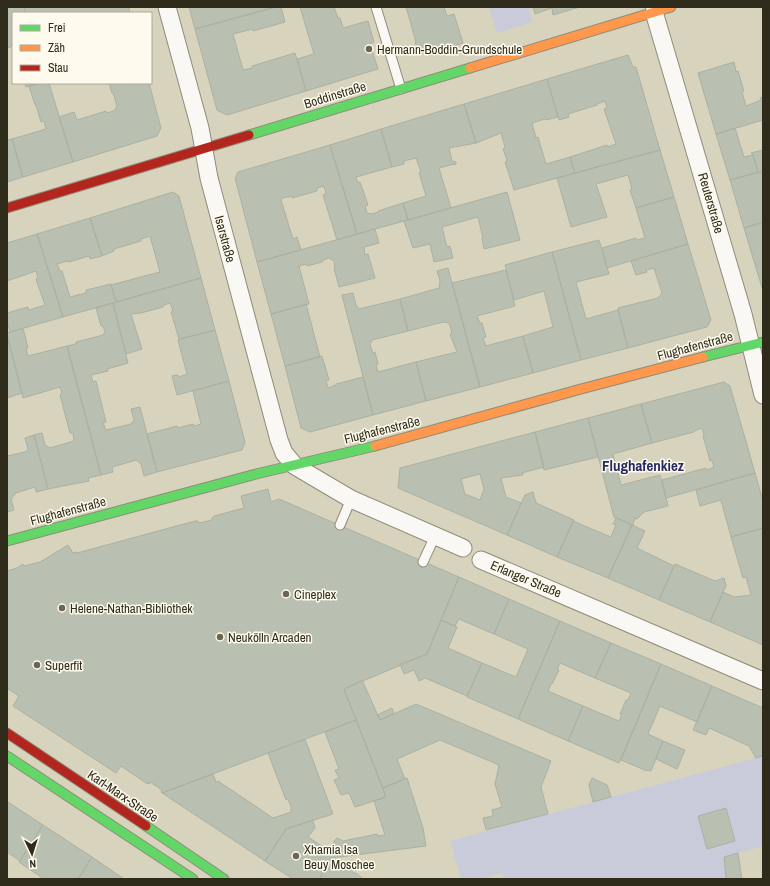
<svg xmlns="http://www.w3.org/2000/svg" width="770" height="886" viewBox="0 0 770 886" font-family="'Archivo Narrow',sans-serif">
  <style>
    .green { fill: #c9cbdb }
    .building { fill: #bac0b1; stroke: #abb1a2; fill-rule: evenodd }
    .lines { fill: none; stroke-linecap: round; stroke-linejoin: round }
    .lane-casing { stroke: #8f8c79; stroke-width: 11 }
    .street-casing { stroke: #8f8c79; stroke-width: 19 }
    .fast-casing { stroke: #8f8c79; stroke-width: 11 }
    .slow-casing { stroke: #8f8c79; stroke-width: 11 }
    .jam-casing { stroke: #8f8c79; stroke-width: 11 }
    .lane { stroke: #f9f8f5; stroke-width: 9 }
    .street { stroke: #f9f8f5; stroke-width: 17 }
    .fast { stroke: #63d668; stroke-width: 9 }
    .slow { stroke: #ff974d; stroke-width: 9 }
    .jam { stroke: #b3261e; stroke-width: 9 }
    .poi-dot { fill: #6a6653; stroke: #fefbee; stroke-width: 1.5 }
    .labels { text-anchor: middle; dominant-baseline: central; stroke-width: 3; stroke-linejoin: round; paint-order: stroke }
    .poi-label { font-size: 13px; fill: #2f2b1a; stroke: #fefbee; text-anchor: start }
    .street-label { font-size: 13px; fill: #2f2b1a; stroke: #fefbee }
    .quarter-label { font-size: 15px; font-weight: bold; fill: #272a63; stroke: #fefbee }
  </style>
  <rect width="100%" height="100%" fill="#d8d3bc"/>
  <path class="green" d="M489,7H528L532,22L497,33Z
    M763,756V846L724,857L726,879H504L502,873L481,879H461L450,841Z"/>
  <path class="building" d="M7,7H24L25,13H13V46L7,48Z
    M24,7H129L130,13H25Z
    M189,7H276L195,29Z
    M276,7H281L285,22L253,31V29L233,34L243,70L252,68V66L295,53L306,91L227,115L217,110L195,29Z
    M300,7H334L338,18H340L343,28L368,21L374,42L370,44L378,69L306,91L297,59L314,54Z
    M406,7H444L447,16L454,14L463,43L442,50L441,47L420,54L415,43L416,42Z
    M533,7H580L553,15L552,8L535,14Z
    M628,55L633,67H636L660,150L575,173L570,157L607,145V147L616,144L604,109L607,108L605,101L597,104V105L568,114L569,117L559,120L547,79Z
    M734,62L736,72L738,71L744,91L742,92L746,106L761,100L760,98L763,97V120L716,134L698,73Z
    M547,79L558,117L546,120L545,119L532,123L536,138L538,137L546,164L570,157L575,173L514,190L505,162L507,160L503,149L505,147L501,133L476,143L464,104Z
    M25,83H39L26,87Z
    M39,83H49L73,162L23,177L12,139L46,129L44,121L41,122L36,105H35L29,86Z
    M109,83H149L161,128L157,136L73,162L59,117L74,112L77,120L106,111L107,113L114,111L117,106L113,92L112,93Z
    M464,104L476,143L449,148L452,161L456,162V164L454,165V164L439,168L451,208L408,220L403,203L426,196L419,173L421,172L416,158L404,161V164L392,167L381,129Z
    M735,128L744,157L753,155L758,172L730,180L716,134Z
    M381,129L392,167L356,177L358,183L360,182L368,205L365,206L367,213L372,214L378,212V211L403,203L408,220L357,234L330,145Z
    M12,139L23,177L7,182V140Z
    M330,145L357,234L337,240L323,195L326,193L324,186L317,188V191L292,198V196L282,198L281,200L293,239L297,237L301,250L257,262L235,178L238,172Z
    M660,150L674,197L636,208L630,190L632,189L628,175L596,184L607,217L571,227L557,178Z
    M763,150V171L758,172L753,155L751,153Z
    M763,171V222L744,228L730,180Z
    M173,192L179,196L201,278L116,302L111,285L160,272L150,236L141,239V241L114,249V251L102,256L90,218Z
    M507,192L520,240L484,249L482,238H483L478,217L442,227L447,247L450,246L453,258L434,262L430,244L413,248L404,221Z
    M674,197L688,244L607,268L602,248L636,238L637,240L645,238L636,208Z
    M90,218L102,256L90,259L89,256L69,262L68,261L57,264L60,271H62L70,297L86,293V290L111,284L116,302L63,317L37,234Z
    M763,222V291L744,228Z
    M375,229L379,243L364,247L365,255L368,254L375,278L339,287L334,268H335L334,261L329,258L323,260L322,262L307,266L306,264L299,266L309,304L271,314L257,262Z
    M37,234L63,317L10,332L7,321V313L28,307L29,310L45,305L36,279L38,278L36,271L7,281V243Z
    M599,240L609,274L576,282L586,319L618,310L628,348L581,360L552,252Z
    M688,244L711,320L707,327L628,348L618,308L658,298L662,293L654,268L646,270L647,272L636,275L631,261Z
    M552,252L581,360L533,373L523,336L553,327L544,291L514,300L505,265Z
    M448,268L480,387L426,401L416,362L457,352L450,334L452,333L449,323L443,322L408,331L400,299L439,288L440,281L437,271Z
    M506,270L515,306L477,316L480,323H482L486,337L483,338L486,346L523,336L533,373L480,387L452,283Z
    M201,278L215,330L179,339L171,312L173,311L170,303L164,305L163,307L141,313L131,314L142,349L126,354L113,303Z
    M353,293L356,305L359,309L400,299L408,331L372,340L370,345L373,353L375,352L378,364L376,365L378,372L416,362L426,401L373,415L342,295Z
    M113,303L128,363L107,369L108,371L91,375L93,382L96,381L106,422L103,423L106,430L131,424L134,420L131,409L140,407L157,472L144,476L141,464L136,460L112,467L113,472L101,475L67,346L76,344V342L103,335L105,332L103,326H101L96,308Z
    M306,304L320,357L285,366L271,314Z
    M23,328L28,348H26L28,356L67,346L101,475L88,478L89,481L48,489L34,435L42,433L45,445L50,448L74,441L73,433H70L60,395L62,393L60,387L23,398L7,335V333Z
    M215,330L229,381L177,395L172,376L178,375L179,377L187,374L178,340Z
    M7,335L22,393L7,398Z
    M322,356L329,380L326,381L328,388L336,385V384L363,377L373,415L310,432L301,428L285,366Z
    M229,381L245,442L242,450L157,472L147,434L177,426L178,428L193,424L194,426L201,424L193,391Z
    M724,382L730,386L755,473L666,498L662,480L706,468L707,470L714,467L712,460L710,461L703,436L704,435L702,428L694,431V432L652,443L641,404Z
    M641,404L652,443L613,454L621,485L660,475L668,506L644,512L637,519L635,518L633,525L614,517L588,418Z
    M588,418L598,457L544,470L535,432Z
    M535,432L544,467L522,473L523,475L501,478L506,497L521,503L507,535L398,488L400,468ZM480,474L484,489L480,500L465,494L461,479Z
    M34,435L48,489L36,492L35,487L16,493L11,499L14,510L7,512V456L25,452L28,449L25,438Z
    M755,473L763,501V528L731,537L721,500L700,506L696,490Z
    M268,489L271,502L279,499L459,577L427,654L344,689L356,720L162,793L161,792L162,790L150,782L149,784L146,783L121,766L116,773L13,706L19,696L8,689L7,690V571L17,568L23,564L24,566L40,562L68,545L73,553L77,552V553L195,521H198L199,523L212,520V518L214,516L244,508L241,496Z
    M533,492L536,503L574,520L557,557L507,535L525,495Z
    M616,518L632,525L608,578L557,557L573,521L611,537L616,525L613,524Z
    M632,525L645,531L637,548L674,566L659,600L608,578Z
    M763,528V645L710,622L723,592L734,597L751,595L746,577L743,578L731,537Z
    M675,564L715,581L724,578L726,586L710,622L659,600Z
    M459,577L509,599L494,634L459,619L455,626L441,620Z
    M509,599L560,621L518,719L467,697L482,663L516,677L528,649L494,634Z
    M441,620L457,627L448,648L482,663L467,696L425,678L419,681L414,670L404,674L400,664L427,654Z
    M560,621L611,643L595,678L560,663L557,670H559L552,684H551L548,691L583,706L568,741L518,719Z
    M611,643L661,664L619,763L568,741L583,706L619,721L622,714H620L626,700H628L631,693L595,678Z
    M661,664L712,686L697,722L660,706L648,734L663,741L651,771L647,770V771L621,760Z
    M362,680L380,720L416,704L551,761L541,787L548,814L486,830L483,818L493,816L492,810L502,807L495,784L499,765L440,740L397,759L405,779L383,788L344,689Z
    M712,686L763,708V756L756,758L749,746L709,728L706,735L693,730Z
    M392,708L394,714L380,720L377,715Z
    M356,720L386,797L355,807L349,793L341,795L334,780L339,778L335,770L339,769L325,732Z
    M305,739L333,814L286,829L265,861L162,793L213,774L216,782L218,781L273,818L291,812V807L288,799L286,800L268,753Z
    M663,741L685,750L677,769L656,759Z
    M407,778L423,828L426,846L332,858L319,879H293L265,861L286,829L313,820L315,828L308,837L328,850L335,840L337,838L343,841L377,834V836L385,835L374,801L386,797L383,788Z
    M592,778L607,785L611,797L593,802L589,785Z
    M8,802L43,825L20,861L7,852V804Z
    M726,808L735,841L707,849L698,816Z
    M43,825L92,857L78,879H44L19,862Z
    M738,853L742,879H726L724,857Z
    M92,857L124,879H78Z
    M332,858L356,874V873L363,879H319Z"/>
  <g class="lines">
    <g class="lane-casing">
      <path id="lane" d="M376,7L401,89
        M340,525L351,499
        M423,562L435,536"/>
    </g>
    <g class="street-casing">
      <path id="street" d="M167,7L200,128L209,178L279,440L284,453L295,466L351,499L463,548
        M654,12L743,314L763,395
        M481,560L763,681"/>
    </g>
    <g class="fast-casing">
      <path id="fast" d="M249,135L470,68
        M703,357L763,342
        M7,541L256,474L375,446
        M7,756L193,879
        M146,826L224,879"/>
    </g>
    <g class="slow-casing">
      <path id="slow" d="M470,68L671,7
        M375,446L581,389L703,357"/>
    </g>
    <g class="jam-casing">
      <path id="jam" d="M7,208L249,135
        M7,733L146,826"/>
    </g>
    <use href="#lane" class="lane"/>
    <use href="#street" class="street"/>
    <use href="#fast" class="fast"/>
    <use href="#slow" class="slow"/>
    <use href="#jam" class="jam"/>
  </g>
  <g class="poi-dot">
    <circle cx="369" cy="49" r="4"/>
    <circle cx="286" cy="594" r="4"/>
    <circle cx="62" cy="608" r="4"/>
    <circle cx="220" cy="637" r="4"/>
    <circle cx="37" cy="665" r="4"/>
    <circle cx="296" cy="856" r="4"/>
  </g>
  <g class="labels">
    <g class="poi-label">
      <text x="377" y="49">Hermann-Boddin-Grundschule</text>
      <text x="294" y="594">Cineplex</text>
      <text x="70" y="608">Helene-Nathan-Bibliothek</text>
      <text x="228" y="637">Neukölln Arcaden</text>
      <text x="45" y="665">Superfit</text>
      <text x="304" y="849">Xhamia Isa<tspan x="304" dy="15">Beuy Moschee</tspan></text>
    </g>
    <g class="street-label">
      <text transform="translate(335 95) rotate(-17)">Boddinstraße</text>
      <text transform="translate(711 203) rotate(74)">Reuterstraße</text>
      <text transform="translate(225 239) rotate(75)">Isarstraße</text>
      <text transform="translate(695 346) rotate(-15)">Flughafenstraße</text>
      <text transform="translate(382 430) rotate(-14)">Flughafenstraße</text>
      <text transform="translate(68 511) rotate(-15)">Flughafenstraße</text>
      <text transform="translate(526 579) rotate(23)">Erlanger Straße</text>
      <text transform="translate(123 796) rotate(34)">Karl-Marx-Straße</text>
    </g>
    <g class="quarter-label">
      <text x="643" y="465">Flughafenkiez</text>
    </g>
  </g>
  <rect width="770" height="886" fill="none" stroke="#2f2b1a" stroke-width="16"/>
  <rect x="12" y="12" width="140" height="72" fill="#fefbee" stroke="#aba899"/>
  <rect x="20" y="25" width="20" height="6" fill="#63d668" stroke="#aba899"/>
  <text x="48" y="32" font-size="12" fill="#2f2b1a">Frei</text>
  <rect x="20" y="45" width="20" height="6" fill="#ff974d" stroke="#aba899"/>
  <text x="48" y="52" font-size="12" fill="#2f2b1a">Zäh</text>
  <rect x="20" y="65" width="20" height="6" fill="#b3261e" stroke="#aba899"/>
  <text x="48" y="72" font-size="12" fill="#2f2b1a">Stau</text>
  <g transform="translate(32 854) rotate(176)" stroke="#fefbee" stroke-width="3" paint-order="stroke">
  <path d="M0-3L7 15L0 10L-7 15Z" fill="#2f2b1a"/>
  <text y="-6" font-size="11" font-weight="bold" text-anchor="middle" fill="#2f2b1a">N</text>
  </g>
</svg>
